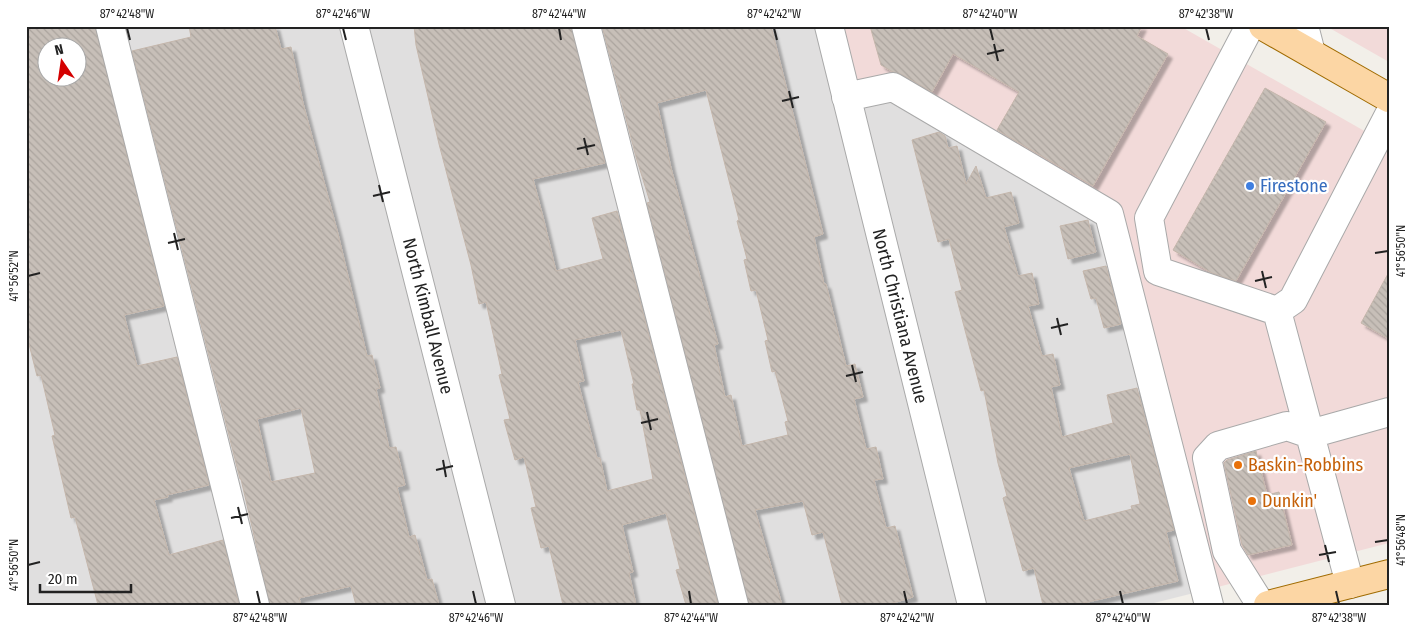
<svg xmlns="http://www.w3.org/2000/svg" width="1415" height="631" viewBox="0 0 1415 631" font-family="'Fira Sans Condensed',sans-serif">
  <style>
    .residential { fill: #e0dfdf; fill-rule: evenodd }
    .commercial { fill: #f2dad9 }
    .building { fill: url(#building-back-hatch); stroke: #c4b6ab; fill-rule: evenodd; filter: url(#shadow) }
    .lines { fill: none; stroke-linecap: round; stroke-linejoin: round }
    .minor-casing { stroke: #a9a9a9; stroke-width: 30 }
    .major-casing { stroke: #a06b00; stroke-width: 30 }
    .minor { stroke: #fff; stroke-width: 28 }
    .major { stroke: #fcd6a4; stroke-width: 28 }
    .ticks { fill: none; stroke: #222; stroke-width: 2 }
    .shop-dot { fill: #3f7fe0; stroke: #fff; stroke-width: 2 }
    .food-dot { fill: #e8710a; stroke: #fff; stroke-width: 2 }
    .labels { text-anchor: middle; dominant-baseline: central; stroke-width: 4.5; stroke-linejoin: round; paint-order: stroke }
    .shop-label { font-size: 18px; fill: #366cbe; stroke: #fff; text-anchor: start }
    .street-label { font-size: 18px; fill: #222; stroke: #fff }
    .food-label { font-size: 18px; fill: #c56008; stroke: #fff; text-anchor: start }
    .neatline { fill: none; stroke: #222; stroke-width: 2 }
    .ticks-label { font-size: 12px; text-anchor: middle; fill: #222 }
  </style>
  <defs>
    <pattern id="building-back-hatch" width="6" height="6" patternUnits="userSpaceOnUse" patternTransform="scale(1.25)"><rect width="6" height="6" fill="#c7bfb8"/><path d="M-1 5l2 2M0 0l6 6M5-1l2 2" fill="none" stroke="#aba49e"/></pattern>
    <filter id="shadow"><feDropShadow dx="4.5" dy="4.5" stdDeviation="1" flood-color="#0004"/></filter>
  </defs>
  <rect width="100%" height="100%" fill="#f2efe9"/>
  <path class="residential" d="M26,26H833L895,82L1114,212L1210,589L1146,605H26ZM48,48H78V78H48Z"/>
  <path class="commercial" d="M833,26H1180L1389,145V543L1210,589L1114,212L895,82L849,91Z
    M1326,26H1389V62Z"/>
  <path class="building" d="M26,26H95L164,306L124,315L137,366L177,357L209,485L167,495L168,497L154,500L169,555L223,540L239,605H98L75,517L71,518L52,436L55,435L41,375L37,376L26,332ZM48,48H78V78H48Z
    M189,26H275L281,49L291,47L303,103L338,234L367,356L372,355L380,388L376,389L389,448L396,447L405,485L397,487L409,537L415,535L427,580L432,579L439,605H356L351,586L299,598L301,605H270L241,479H240L132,51L191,37ZM301,408L315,473L271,482L257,419Z
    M414,26H571L605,163L533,179L543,217L556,271L603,259L592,218L617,211L718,605H686L676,570L680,569L666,513L622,525L633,572L629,573L636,605H563L549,546L541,548L531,508L536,507L524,457L515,460L504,420L510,419L499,375L502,374L486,302L479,304L471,265L439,144L416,45ZM621,330L634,384H632L637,410H640L653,479L607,491L600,458H597L578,382L584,381L575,340Z
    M602,26H771L823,234L814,237L824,284H826L846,366L855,364L863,397L854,399L866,449L876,447L883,479L874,480L886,528L895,526L913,597L886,605H842L823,532L812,535L803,501L755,510L782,605H749L647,203L650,202L636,157ZM706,90L739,220L737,221L747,259L744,260L751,291L756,290L768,340L765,341L772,372L775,371L788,421L785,422L788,435L742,446L731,395L725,397L714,345L718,344L671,168L657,103Z
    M870,26H1142L1137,36L1168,54L1093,186L997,130L1019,92L953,54L932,92L901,74L893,72L881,65Z
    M1265,88L1326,122L1236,281L1212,273L1173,250Z
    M939,132L945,136L948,148L957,146L966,184L976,166L986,198L1011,192L1019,223L1004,227L1018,276L1032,273L1039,304L1028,306L1042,356L1053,354L1060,385L1051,387L1062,437L1113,423L1107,395L1137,388L1174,530L1166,532L1178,581L1075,605H1043L1034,568L1023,571L1003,498L1007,496L998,463L984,390L981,391L955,292L962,290L949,239L938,242L912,140ZM1130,454L1140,504L1131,506L1132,509L1084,521L1069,468Z
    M1088,220L1096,252L1068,259L1060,226Z
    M1106,266L1121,324L1104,328L1096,298L1091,299L1083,271Z
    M1389,272V339L1361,323Z
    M1256,451L1267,495L1279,492L1292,545L1248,555L1242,545L1224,463L1227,460Z"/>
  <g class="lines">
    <g class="minor-casing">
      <path id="minor" d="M110,26L255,605
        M354,26L501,605
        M586,26L734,605
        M829,26L972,605
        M1250,26L1149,218L1158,271L1277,311L1293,300L1389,115
        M1304,26L1311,53
        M846,97L893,87L1109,214L1209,605
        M1277,311L1350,584
        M1261,605L1227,551L1207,458L1218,446L1287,426L1310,434L1389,412"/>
    </g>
    <g class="major-casing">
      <path id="major" d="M1263,26L1389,98
        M1268,605L1389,574"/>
    </g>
    <use href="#minor" class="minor"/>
    <use href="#major" class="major"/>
  </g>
  <path class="ticks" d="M127,28L130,40M343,28L346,40M559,28L561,40M774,28L777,40M990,28L993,40M1206,28L1209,40M994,44L998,61M987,54L1004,50M789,91L793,108M782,101L799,97M584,138L588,155M577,149L595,145M379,185L383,202M373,196L390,192M174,233L178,250M168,243L185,239M1375,253L1388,251M1262,271L1266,288M28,276L40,273M1255,281L1272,277M1057,318L1061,335M1051,328L1068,324M852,365L856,382M846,376L863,372M647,412L651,430M641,423L658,419M443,460L446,477M436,470L453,466M238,507L242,524M231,518L248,514M1375,542L1388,540M1325,545L1329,562M1319,555L1336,552M28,565L40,562M257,591L260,604M473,591L476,604M689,591L691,604M904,591L907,604M1120,591L1123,604M1336,591L1339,604"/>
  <circle class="shop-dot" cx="1250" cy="186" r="5"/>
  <g class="food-dot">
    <circle cx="1238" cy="465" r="5"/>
    <circle cx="1252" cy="501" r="5"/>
  </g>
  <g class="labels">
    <g class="shop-label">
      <text x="1260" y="186">Firestone</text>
    </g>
    <g class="street-label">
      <text transform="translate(428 316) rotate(76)">North Kimball Avenue</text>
      <text transform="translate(900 316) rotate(76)">North Christiana Avenue</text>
    </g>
    <g class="food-label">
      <text x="1248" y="465">Baskin-Robbins</text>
      <text x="1262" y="501">Dunkin'</text>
    </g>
  </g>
  <rect width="1415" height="631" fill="none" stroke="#ffffff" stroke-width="55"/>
  <g transform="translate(62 62) rotate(347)"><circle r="24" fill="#ffffff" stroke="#a7a7a7"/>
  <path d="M0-4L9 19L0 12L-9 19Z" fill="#d40000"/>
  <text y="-8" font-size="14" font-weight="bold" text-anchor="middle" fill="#222222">N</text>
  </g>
  <path d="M40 584v8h91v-8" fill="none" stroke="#222222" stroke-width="2.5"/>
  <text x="48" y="584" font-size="15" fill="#222222" stroke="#ffffff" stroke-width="4" paint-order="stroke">20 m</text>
  <rect x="28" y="28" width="1360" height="576" class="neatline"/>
  <g class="ticks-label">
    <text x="127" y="18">87°42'48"W</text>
    <text x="343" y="18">87°42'46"W</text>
    <text x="559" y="18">87°42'44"W</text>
    <text x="774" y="18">87°42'42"W</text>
    <text x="990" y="18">87°42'40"W</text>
    <text x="1206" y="18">87°42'38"W</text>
    <text transform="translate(1401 251) rotate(-90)" y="4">41°56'50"N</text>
    <text transform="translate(14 276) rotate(-90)" y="4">41°56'52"N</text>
    <text transform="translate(1401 540) rotate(-90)" y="4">41°56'48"N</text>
    <text transform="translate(14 565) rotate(-90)" y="4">41°56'50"N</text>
    <text x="260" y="622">87°42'48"W</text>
    <text x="476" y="622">87°42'46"W</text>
    <text x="691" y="622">87°42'44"W</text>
    <text x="907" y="622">87°42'42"W</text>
    <text x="1123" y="622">87°42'40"W</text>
    <text x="1339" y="622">87°42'38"W</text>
  </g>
</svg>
